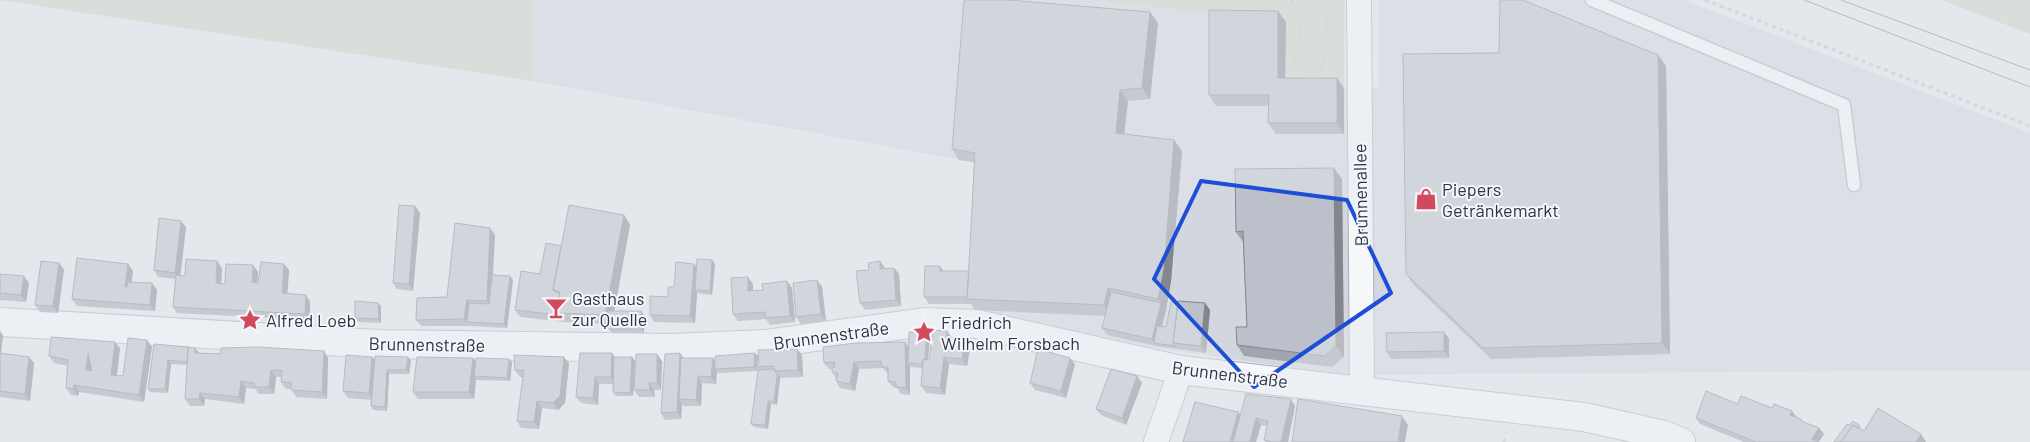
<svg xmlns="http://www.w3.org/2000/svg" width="2030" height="442" viewBox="0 0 2030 442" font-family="Barlow,sans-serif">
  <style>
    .built { fill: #d2d6de }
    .green { fill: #c9d6c5 }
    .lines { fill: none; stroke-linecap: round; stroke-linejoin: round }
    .service-casing { stroke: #a9aeb7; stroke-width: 15 }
    .minor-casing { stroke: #a9aeb7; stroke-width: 26 }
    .tertiary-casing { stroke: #a9aeb7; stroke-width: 30 }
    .path { stroke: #c2c5cb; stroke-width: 3; stroke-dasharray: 4 4; stroke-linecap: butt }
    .service { stroke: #f7f8fa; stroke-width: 12 }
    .minor { stroke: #f7f8fa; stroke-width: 24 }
    .tertiary { stroke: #f7f8fa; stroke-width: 28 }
    .tram { stroke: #7d8696; stroke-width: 1 }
    .wall { fill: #a1a5ae }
    .shaded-wall { fill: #83868d }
    .building { fill: #bbc0ca; stroke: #83868d; fill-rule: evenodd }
    .marked { fill: none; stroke: #1d4ed8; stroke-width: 4; stroke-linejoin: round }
    .labels { text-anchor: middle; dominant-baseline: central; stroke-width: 4; stroke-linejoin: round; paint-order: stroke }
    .poi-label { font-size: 18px; fill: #2b3445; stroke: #f4f6f9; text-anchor: start }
    .street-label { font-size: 18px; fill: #2b3445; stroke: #f4f6f9 }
  </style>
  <rect width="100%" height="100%" fill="#e4e7ec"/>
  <path class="built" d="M532,0H1087L1286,22L1344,89L1378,88V0H1684L2030,133V371L1992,370L1340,375L1156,348L975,310L982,164L533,81Z"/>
  <path class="green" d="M0,0H532L533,81Z
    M1087,0H1345L1344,89H1285L1286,22Z
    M1941,0H2030V34Z"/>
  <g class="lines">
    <g class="service-casing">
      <path id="service" d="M1592,0L1844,105L1854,185"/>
    </g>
    <g class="minor-casing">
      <path id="minor" d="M1359,0L1362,391
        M1156,442L1181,370"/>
    </g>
    <g class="tertiary-casing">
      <path id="tertiary" d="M0,322L378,344L671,348L765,344L925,322L977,324L1181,370L1584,417L1664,435L1681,442"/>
    </g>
    <path class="path" d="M1291,0C1296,8 1302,25 1300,35C1299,46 1294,52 1295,64L1305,72H1320L1331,47C1324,30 1325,19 1334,3
      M1705,0L2030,126
      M1504,442L1506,433"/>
    <use href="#service" class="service"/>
    <use href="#minor" class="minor"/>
    <use href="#tertiary" class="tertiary"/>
    <path class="tram" d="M1804,0L2030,87
      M1841,0L2030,70"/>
  </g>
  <path class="wall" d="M1278,11L1286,22L1285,78H1337L1344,89V134H1276L1268,123L1269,106H1216L1209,95Z
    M1158,23L1150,99L1128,101L1124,134L1182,151L1171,281L1166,310L1162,327H1166L1178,303H1205L1210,310L1206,353L1156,346L1107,335L1102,328L1105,316L975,310L971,304H929L924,297L944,271H969L974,162L959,160L952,149Z
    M1666,66L1670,354L1491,359L1414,285L1406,274Z
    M1342,179L1344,357L1332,367L1244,356L1237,345L1247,327L1243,242L1236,232Z
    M415,206L420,213L413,291L397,289L393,283Z
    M624,215L630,225L614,311L644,315V333H612L609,329V324L563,322L520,317L515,310L561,246Z
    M186,227L180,276H185L222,268L221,284H225L253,265L258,272L257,283L289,270L287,294L306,295L310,302V320L177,313L173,307L175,279L158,277L154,270Z
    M495,235L493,275L513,280L507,328L469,326H421L416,320L447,297Z
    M59,263L64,270L58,313L40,312L35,305Z
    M128,264L133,271L131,282L157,290L155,311L77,306L72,299Z
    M715,264L712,295L697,293L695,323L654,322L650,315L668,297L674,287L697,267Z
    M885,268H894L899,274L901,306L865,310L860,303Z
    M0,274L29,283L26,302L0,300Z
    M817,280L822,287L826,321L801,324L796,317Z
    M753,284V291L792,288L795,322L770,325L766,319L738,321L733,314Z
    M381,306V323L358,322L355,318Z
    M0,331L3,336L1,353L29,357L34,363L30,401L0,397Z
    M947,331L952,338V339L965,341L970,348L967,366L949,364L945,395L926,393L921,386L922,368L910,367V395L901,394L897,388L893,387L888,381V373H887L883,368L859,369L855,391L840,388L836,381V379L832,372V369H829L824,363L908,347L930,337L928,359L929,360Z
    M1444,332L1449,339V358L1391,359L1387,352Z
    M154,344L199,353L328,358L327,399L296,397L291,389H286L281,382V377H276L274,394H258L256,389L246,388L244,404L205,399L204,406H190L185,399L187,365L171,364L168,393L150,392L148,389Z
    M152,347L144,402L79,392L78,396L71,395L66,388L67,366L54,363L49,356L120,348L117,375L123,376Z
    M755,353L758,356L757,365L802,355L803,377L780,378L777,405L771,404L768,429L754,427L751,424L758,370L757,369V371L718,373L717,371L716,384L702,383L701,406H684L682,404L681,419L665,420L661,413L683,358H713L715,362Z
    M657,354L662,361L661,390H654L655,397H639L634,390Z
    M372,357L374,361L411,360L409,374H389L387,411L373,410L371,406V400L348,398L343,391Z
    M614,357H632L635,361L633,396H616L613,392V384H599L598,405L581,403L576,397Z
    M473,358L475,361L509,359L512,362L510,381L476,380L474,399H418L413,392Z
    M569,363L565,403L558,410L542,408L539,429L521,428L517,421L523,377H520L515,370Z
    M1075,364L1066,398L1035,390L1030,383Z
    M1137,376L1142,383L1126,425L1101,415L1096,409Z
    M1738,404L1792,411L1796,417L1824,434L1819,442H1744L1700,424L1696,418Z
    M1295,406L1288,442H1266L1264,440L1267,426L1261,425L1256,442H1183L1238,412L1240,414Z"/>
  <path class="shaded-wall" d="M1278,11L1286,22L1285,89L1278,78Z
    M1150,12L1158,23L1150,99L1142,88Z
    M1658,55L1666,66L1670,354L1662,343Z
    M1337,78L1344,89V134L1337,123Z
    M1120,90L1128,101L1123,143L1116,133Z
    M1174,140L1182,151L1171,281L1166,310L1157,343H1154L1152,339L1161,303L1158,299Z
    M1334,168L1342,179L1344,357L1336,346Z
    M415,206L420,213L413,291L409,284Z
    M624,215L630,225L612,324L605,315Z
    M181,221L186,227L180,279L175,273Z
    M490,228L495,235L491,308L487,301Z
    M712,260L715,264L712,295L710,291Z
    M217,261L222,268L221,290L216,283Z
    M880,261L885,268L880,269Z
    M59,263L64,270L58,313L53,306Z
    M128,264L133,271L130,294L125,287Z
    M284,264L289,270L287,300L282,293Z
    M694,264L699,270L695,290L697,293L695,323L690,316Z
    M253,265L258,272L257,289L252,282Z
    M940,266L945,273L940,271Z
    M894,268L899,274L901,306L896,300Z
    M24,276L29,283L26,302L21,295Z
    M510,276L513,280L507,328L504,324Z
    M748,277L753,284V298L748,291Z
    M817,280L822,287L826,321L821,314Z
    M787,281L792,288L795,322L790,316Z
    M152,283L157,290L155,311L150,305Z
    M1108,288L1115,299L1111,316L1104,305Z
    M306,295L310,302V320L305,314Z
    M467,300L472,307L467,322L464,319Z
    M378,303L381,306V323L379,319Z
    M1205,303L1210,310L1206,353L1201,346Z
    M641,311L644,315V333L642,329Z
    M0,331L3,336L0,359Z
    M947,331L952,338L951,346L946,339Z
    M1444,332L1449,339V358L1444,351Z
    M927,333L930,337L927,368L925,364Z
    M147,340L152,347L144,402L139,395Z
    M965,341L970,348L967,366L962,359Z
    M115,342L120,348L116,382L111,375Z
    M905,342L910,349L908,363L910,367V395L906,388Z
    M195,348L200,354L195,353Z
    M797,349L802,355L803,377L798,370Z
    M324,351L328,358L327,399L322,392Z
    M88,353L92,359L91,377L86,370Z
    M612,353L617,360L616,384L611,377Z
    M680,353L685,360L679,399L682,404L681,419L677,412Z
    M755,353L758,356L757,367H755L757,369V371L754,367Z
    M657,354L662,361L661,390L657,383Z
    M29,357L34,363L30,401L25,394Z
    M372,357L377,364L374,400L369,393Z
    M408,357L411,360L409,374L406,370Z
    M564,357L569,363L565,403L558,410L553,403Z
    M632,357L635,361L633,396L630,393Z
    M944,357L949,364L945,395L940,388Z
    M473,358L478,365L474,376L476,380L474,399L469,392Z
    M713,358L717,365L715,369L717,371L716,384L711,377Z
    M1070,358L1075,364L1066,398L1061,391Z
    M509,359L512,362L510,381L507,378Z
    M168,360L171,364L168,393L165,389Z
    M854,362L859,369L855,391L850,384Z
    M271,370L276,377L274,394L269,387Z
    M387,370L389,374L387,411L385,407Z
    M778,374L780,378L777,405L774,402Z
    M698,376L702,383L701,406L696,400Z
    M1137,376L1142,383L1126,425L1122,418Z
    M595,377L599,384L598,405L593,398Z
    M241,381L246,388L244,404L239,397Z
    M649,383L654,390L655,397L650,390Z
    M74,385L79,392L78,396L73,389Z
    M200,393L205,399L204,406L199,399Z
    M1291,399L1295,406L1288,442H1281Z
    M537,401L542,408L539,429L534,422Z
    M768,401L771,404L768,429L765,425Z
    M1792,411L1797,418L1790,415Z
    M1238,412L1245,421L1239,442H1230Z
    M1402,416L1408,425L1405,442H1398Z
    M1256,418L1261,425L1256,442H1250Z
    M1819,428L1824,434L1819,442L1812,439Z
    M1921,434L1926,442H1916Z"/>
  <path class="building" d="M964,0H1009L1150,12L1142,88L1120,90L1116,133L1174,140L1164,270L1158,299L1108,288L1104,305L967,299L975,153L952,149Z
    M1500,0H1523L1658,55L1662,343L1483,348L1406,274L1403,54L1499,53Z
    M1209,10L1278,11V78H1337V123H1268L1269,95H1209Z
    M1334,168L1336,346L1325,356L1237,345L1236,327H1247L1243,231L1236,232L1235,169Z
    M399,205L415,206L409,284L393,283Z
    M569,205L624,215L605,315L556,313L560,292L553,290Z
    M159,218L181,221L175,273L154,270Z
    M455,223L490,228L487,301L467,300L464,319L416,320L417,298L447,297Z
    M546,243L561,246L553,290L555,292L560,294L556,313L558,315L515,310L521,271L540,274Z
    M77,258L128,264L125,287H127L128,282L152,283L150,305L72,299Z
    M186,259L217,261L216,283L225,284L226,264L253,265L252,282L258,283L261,262L284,264L282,293L306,295L305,314L173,307L176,275L185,276Z
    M697,259L712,260L710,291L695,290Z
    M41,261L59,263L53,306L35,305Z
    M880,261V269L894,268L896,300L860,303L856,271L869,270L868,263Z
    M676,262L694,264L690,316L650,315V296L668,297V287H674Z
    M925,266H940V271H969L967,297H924Z
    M0,274L24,276L21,295L0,293Z
    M492,275L510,276L504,324L467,322L469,303L489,304Z
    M748,277V291L763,290L762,284L787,281L790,316L765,318V312L733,314L731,278Z
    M817,280L821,314L796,317L793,283Z
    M1111,292L1161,303L1152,339L1102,328Z
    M355,301L378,303L379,319L355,318Z
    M1178,301L1205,303L1201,346L1173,343Z
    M1171,302L1178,303L1173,343L1175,346L1154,343L1157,326L1166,327Z
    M609,311H641L642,329H609Z
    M933,330L947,331L946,339L965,341L962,359L944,357L940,388L921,386L923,359L929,360Z
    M909,332L927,333L925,359H923V364L908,363Z
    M1444,332V351L1387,352L1386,333Z
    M51,337L115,342L111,375L123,376L128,338L147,340L139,395L74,385L73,389L66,388L68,360L49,356ZM88,353L92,371L86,370Z
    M905,342L906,388L896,387V382L888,381V367H882L881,361L854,362L850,384L836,381L838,373L832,372V368L835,367L834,362L824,363L823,347L856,343Z
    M154,344L188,347L187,362L168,360L165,389H148Z
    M188,347L195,348V353L221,354V348L257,347L324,351L322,392L291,390V382H281L282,370H271L269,387H254V383L241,381L239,397L200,393L199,399H185Z
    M797,349L798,370L775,371L774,366L755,367L759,363L758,350Z
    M1038,349L1070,358L1061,391L1030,383Z
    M0,353L29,357L25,394L0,391Z
    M580,353H612L611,377H595L593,398L576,397Z
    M680,353L677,412L661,413L665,354Z
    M755,353L754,367L715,369V356Z
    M636,354H657V383H649L650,390H634Z
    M346,355L372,357L369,393L343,391Z
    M514,355L564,357L560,396L553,403L537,401L534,422L517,421L524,370H515Z
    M375,356L408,357L406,370H387L385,407L371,406Z
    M417,357L473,358L469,392H413Z
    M614,357H632L630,393L613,392Z
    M476,358L509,359L507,378L474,376Z
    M681,358H713L711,377L698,376L696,400L679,399Z
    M774,369L777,375L774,402L768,401L765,425L751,424L758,370Z
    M1111,369L1137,376L1122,418L1096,409Z
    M1706,391L1738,404L1741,396L1772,408L1774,404L1792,411L1790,415L1801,419V421L1819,428L1812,439L1818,442H1756L1696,418Z
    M1246,394L1291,399L1281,442H1273L1264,440L1268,421L1256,418L1250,442H1233Z
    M1298,399L1402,416L1398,442H1292Z
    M1195,402L1238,412L1230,442H1183Z
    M1878,408L1921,434L1916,442H1841L1853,425L1864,431Z
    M1853,421L1860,426L1859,428L1853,425L1841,442H1834L1847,424L1850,425Z"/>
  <path d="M0 0H2030V442H0ZM1201,181L1347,200L1391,293L1254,387L1154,279Z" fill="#e4e7ec" fill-opacity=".55" fill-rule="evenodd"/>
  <path class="marked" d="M1201,181L1347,200L1391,293L1254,387L1154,279Z"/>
  <defs>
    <g id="shop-bare" transform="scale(1.725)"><path d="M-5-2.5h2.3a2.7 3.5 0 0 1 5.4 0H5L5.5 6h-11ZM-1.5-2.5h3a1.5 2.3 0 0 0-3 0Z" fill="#d1495b" stroke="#f4f6f9" stroke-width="2.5" paint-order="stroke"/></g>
    <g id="bar-bare" transform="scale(1.725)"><path d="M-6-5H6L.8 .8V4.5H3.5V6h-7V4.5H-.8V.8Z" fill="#d1495b" stroke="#f4f6f9" stroke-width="2.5" paint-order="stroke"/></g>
    <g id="sight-bare" transform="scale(1.725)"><path d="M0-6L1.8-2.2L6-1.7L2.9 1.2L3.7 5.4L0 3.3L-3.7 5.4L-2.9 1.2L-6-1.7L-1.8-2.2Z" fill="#d1495b" stroke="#f4f6f9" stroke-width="2.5" paint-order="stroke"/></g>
  </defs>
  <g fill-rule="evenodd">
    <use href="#shop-bare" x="1426" y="199"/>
    <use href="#bar-bare" x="556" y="308"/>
    <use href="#sight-bare" x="250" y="320"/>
    <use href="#sight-bare" x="924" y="332"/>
  </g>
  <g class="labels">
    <g class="poi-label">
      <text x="1442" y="189">Piepers<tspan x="1442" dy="21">Getränkemarkt</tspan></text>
      <text x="572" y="298">Gasthaus<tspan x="572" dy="21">zur Quelle</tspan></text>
      <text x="266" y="320">Alfred Loeb</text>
      <text x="941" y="322">Friedrich<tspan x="941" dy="21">Wilhelm Forsbach</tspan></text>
    </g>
    <g class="street-label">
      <text transform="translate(1360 195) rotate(-91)">Brunnenallee</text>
      <text transform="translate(831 335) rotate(-8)">Brunnenstraße</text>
      <text transform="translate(427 344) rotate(1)">Brunnenstraße</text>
      <text transform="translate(1230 374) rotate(7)">Brunnenstraße</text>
    </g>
  </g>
</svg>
